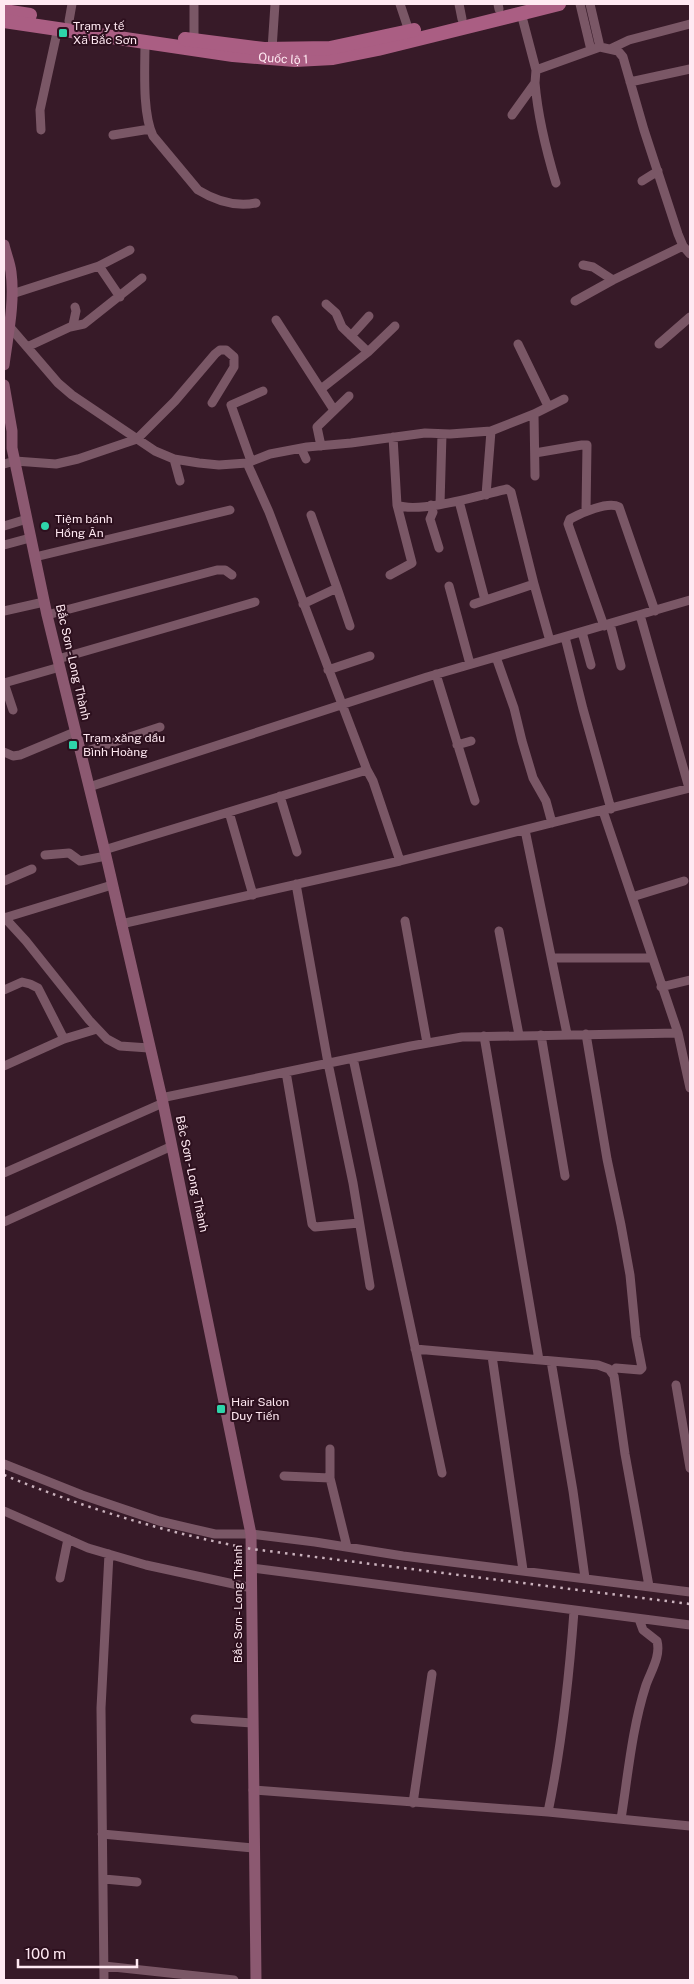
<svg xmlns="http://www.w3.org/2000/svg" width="694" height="1984" viewBox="0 0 694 1984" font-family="'Public Sans',sans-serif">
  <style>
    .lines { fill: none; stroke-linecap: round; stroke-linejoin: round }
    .minor { stroke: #7a5766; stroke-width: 9 }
    .secondary { stroke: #8c5971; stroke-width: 11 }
    .trunk { stroke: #aa5e83; stroke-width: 14 }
    .rail { stroke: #cab2bd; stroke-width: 2.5; stroke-dasharray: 2.5 5; stroke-linecap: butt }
    .poi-dot { fill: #2ed4aa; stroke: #2d101e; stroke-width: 2 }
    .labels { text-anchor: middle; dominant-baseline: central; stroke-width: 4; stroke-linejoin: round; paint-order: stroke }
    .poi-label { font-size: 12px; fill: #ffe9f2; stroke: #2d101e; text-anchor: start }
    .street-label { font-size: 12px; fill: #ffe9f2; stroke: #2d101e }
  </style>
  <rect width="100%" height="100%" fill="#371a28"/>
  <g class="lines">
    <path class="minor" d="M194,4V40
      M400,4L409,31
      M459,4L462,19
      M498,4L499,9
      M580,4L591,50
      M69,21L72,4
      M145,42C145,68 142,113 153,136L198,190C216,201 236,207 256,203
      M600,47L618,51L623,57L644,130L678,234L683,246L690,254
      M272,49L275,4
      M610,49L629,40L690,24
      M536,70L600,47L590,4
      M630,82L690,69
      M535,83C538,118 546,150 556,183
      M512,115L535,83L536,70L521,13
      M41,130L40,110L58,28
      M113,135L150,129
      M642,181L658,171
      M583,265L593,267L613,280L683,246
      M99,266L120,297
      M12,294L99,266L130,250
      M575,301L613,280
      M326,304L336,313L342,327L368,352
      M276,320L334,410
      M73,325L76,311L75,307
      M9,326L58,383L72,395L155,451L174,459L199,463L219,465L247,463
      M351,336L369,316
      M518,344L548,406
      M659,344L690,317
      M27,347L70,327L84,324L142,278
      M321,389L368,352L395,326
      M534,414L535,476
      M393,437L397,505C419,514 481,495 507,489L511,492L534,584L474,604
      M321,446L317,427L349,396
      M301,448L306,459
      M535,453L582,445H587L586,511
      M174,459L180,481
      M251,461L231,405L263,391
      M4,464L15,461L56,464L78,459L137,439L175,401L215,354L220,350H226L234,357V367L212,403
      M486,495L491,431
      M459,501L485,600
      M440,504L442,434
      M431,505L433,512L430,519L439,548
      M4,526L27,519
      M4,545L30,538
      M35,557L230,510
      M390,575L412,563L397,505
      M534,584L550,641
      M449,586L470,664
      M337,588L350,626
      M303,604L337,588L311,515
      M4,611L44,602
      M47,615L217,570H225L232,575
      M640,615L689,788
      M610,624L621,666
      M604,626L568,524L570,519C581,513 608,501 619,507L655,611
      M582,632L591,665
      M565,637L583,709L611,809
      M496,657L514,708L522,741L533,778L546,801L552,823
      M58,659L255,602
      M328,670L370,656
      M436,674L475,801
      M4,683L60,667
      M4,683L13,710
      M457,745L471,741
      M4,752L13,756L20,755L75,732
      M81,753L160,727
      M367,770L373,781L400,861
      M89,787L427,677L690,600
      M280,796L297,852
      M603,811L678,1033
      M229,812L253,895
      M525,830L567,1034
      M104,850L367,770L269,512L247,463L270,454L307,447L351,443L425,433L450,434L491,431L534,414L564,399
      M45,855L69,853L80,861L106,856
      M4,881L32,869
      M296,884L328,1063L353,1183L370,1286
      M632,897L684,881
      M4,917L26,941L89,1020L107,1039L120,1046L149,1048
      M4,918L112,885
      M405,921L427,1043
      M121,924L400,861L690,788
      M499,931L519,1035
      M552,958H652
      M661,987L690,980
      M4,990L22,982L30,984L38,988L64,1039
      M586,1034L607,1159L621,1225L630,1275L636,1337L642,1368L640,1370L616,1368L612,1372
      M541,1035L565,1176
      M484,1036L539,1360
      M353,1058L442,1473
      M4,1066L64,1039L97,1029
      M286,1072L312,1224L315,1227L359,1223
      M161,1098L411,1046L462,1037L678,1033L690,1088
      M4,1173L163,1103
      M4,1222L172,1146
      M415,1349L598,1365L609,1369L614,1376L625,1454L649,1586
      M492,1356L523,1570
      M551,1361L573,1491L585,1578
      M676,1385L690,1468
      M330,1449V1478L347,1547
      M4,1464L82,1495L159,1521L215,1534H251L315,1542L403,1556L690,1592
      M284,1476L330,1478
      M4,1511L88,1548L146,1565L252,1588
      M252,1568L690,1625
      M60,1578L68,1539
      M195,1719L252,1723
      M253,1790L548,1812L690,1826
      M413,1803L432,1674
      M548,1812C562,1745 569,1679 574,1611
      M621,1819C628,1775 632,1728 646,1685C651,1671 661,1656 657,1641L643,1630L639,1619
      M102,1834L253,1848
      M104,1879L137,1882
      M104,1966L234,1980
      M104,1980L101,1708L109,1554"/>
    <path class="secondary" d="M4,245C6,254 10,263 11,272C15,302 8,334 4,365
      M4,385L12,431V448L47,615L106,856L163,1103L251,1534L256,1980"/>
    <g class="trunk">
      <path d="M4,11L30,15"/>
      <path id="s1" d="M4,21L233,55L295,60L333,58L378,49L559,4"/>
      <path d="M185,39L264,49L330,48L414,30"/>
    </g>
    <path class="rail" d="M4,1475C84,1508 167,1533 252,1549L690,1604"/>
  </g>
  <g class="poi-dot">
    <rect x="58" y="28" width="10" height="10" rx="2.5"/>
    <circle cx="45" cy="526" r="5"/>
    <rect x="68" y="740" width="10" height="10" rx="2.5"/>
    <rect x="216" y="1404" width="10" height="10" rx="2.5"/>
  </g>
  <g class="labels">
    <g class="poi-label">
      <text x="73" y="26">Trạm y tế<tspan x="73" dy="14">Xã Bắc Sơn</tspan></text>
      <text x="55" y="519">Tiệm bánh<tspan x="55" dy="14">Hồng Ân</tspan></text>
      <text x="83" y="738">Trạm xăng dầu<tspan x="83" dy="14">Bình Hoàng</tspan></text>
      <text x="231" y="1402">Hair Salon<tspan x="231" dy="14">Duy Tiến</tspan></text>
    </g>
    <g class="street-label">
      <text stroke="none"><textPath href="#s1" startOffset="282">Quốc lộ 1</textPath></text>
      <text transform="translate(73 662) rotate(77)">Bắc Sơn - Long Thành</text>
      <text transform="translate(192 1174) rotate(78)">Bắc Sơn - Long Thành</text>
      <text transform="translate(238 1604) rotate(-90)">Bắc Sơn - Long Thành</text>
    </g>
  </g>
  <rect width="694" height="1984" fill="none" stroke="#ffe9f2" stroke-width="10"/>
  <path d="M18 1959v8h119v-8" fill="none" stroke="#ffe9f2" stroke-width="2.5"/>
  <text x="25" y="1959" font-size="15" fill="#ffe9f2" stroke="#2d101e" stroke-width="4" paint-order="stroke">100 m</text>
</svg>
